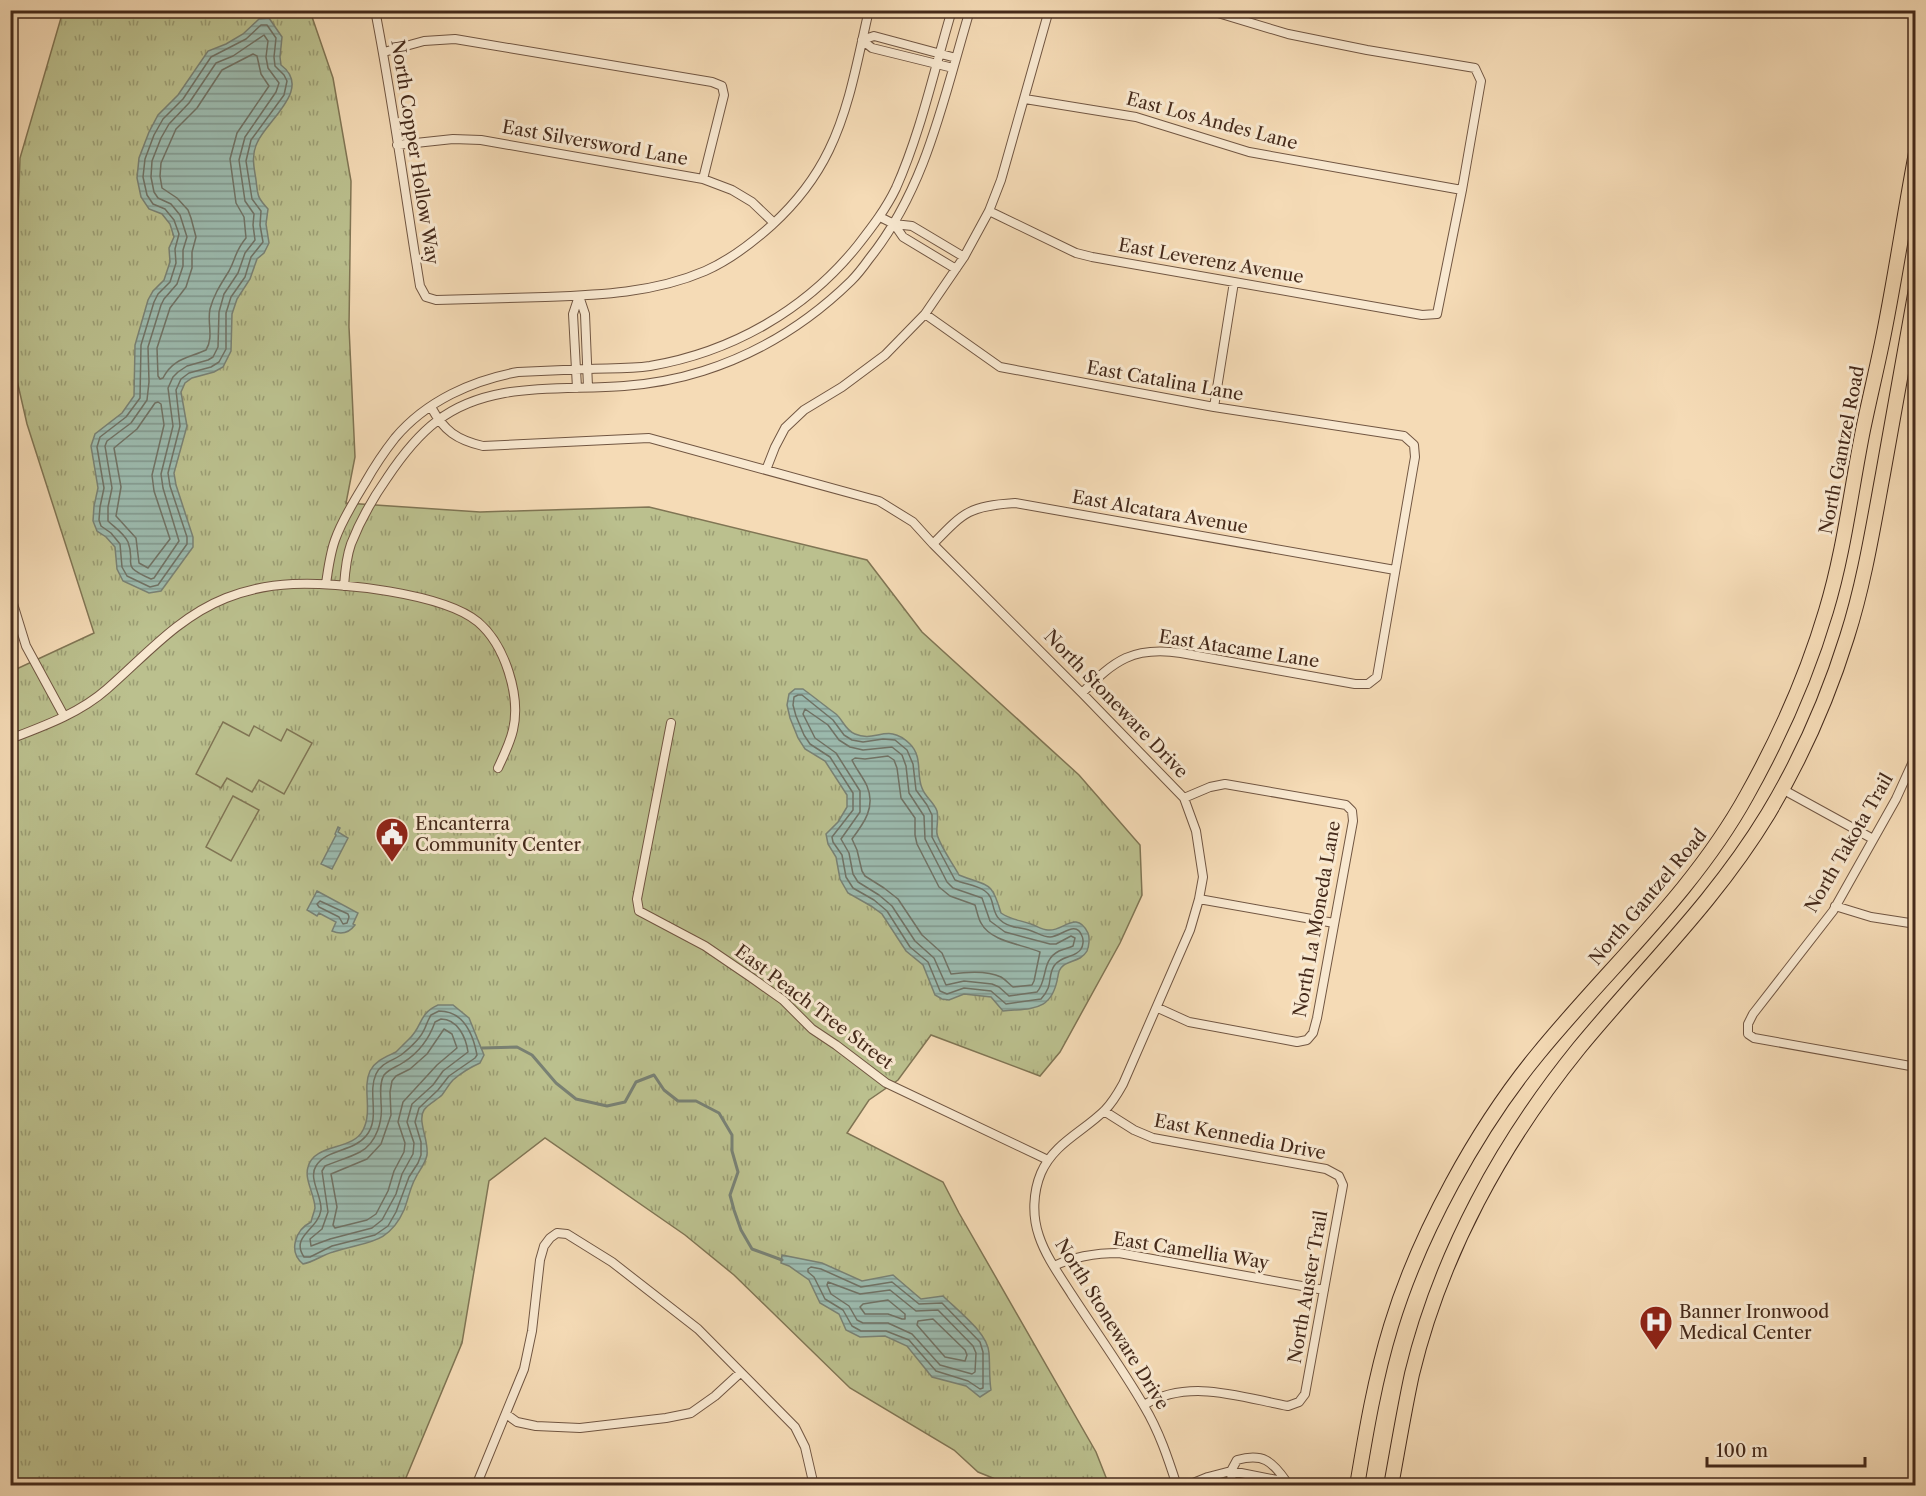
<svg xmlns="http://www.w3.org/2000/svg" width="1926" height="1496" viewBox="0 0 1926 1496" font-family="'Libre Caslon Text',serif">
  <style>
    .grass { fill: url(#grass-tufts); stroke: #807554; stroke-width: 1.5 }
    .park { fill: #bbc08e; stroke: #807554; stroke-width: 1.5 }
    .water { fill: url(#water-rules); stroke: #798174; stroke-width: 1.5 }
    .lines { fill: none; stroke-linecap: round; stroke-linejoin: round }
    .shore { stroke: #707265; stroke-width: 1.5 }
    .stream { stroke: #798174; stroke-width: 3 }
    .minor-casing { stroke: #715642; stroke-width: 10 }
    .primary-casing { stroke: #452a1b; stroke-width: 16 }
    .minor { stroke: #f8e8d0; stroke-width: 8 }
    .primary { stroke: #f5dbb6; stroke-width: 14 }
    .labels { text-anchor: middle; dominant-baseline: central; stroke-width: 6; stroke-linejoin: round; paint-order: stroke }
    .street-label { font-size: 18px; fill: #452a1b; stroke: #f8e8d0 }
    .poi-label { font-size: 18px; fill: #452a1b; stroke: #f8e8d0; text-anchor: start }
  </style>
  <defs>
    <pattern id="grass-tufts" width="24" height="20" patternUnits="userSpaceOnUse" patternTransform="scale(1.5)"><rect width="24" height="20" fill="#bbc08e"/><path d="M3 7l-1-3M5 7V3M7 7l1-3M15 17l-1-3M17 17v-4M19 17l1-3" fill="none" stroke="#9a9c73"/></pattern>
    <pattern id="water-rules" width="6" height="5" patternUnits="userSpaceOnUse" patternTransform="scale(1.5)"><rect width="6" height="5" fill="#9cbbaf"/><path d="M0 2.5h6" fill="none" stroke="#81988e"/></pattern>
  </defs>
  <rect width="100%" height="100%" fill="#f5dbb6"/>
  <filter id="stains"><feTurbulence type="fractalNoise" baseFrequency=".00333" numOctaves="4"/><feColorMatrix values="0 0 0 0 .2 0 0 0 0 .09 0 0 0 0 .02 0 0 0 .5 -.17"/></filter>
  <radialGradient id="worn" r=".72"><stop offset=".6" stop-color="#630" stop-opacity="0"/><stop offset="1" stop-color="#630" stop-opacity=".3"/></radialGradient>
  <path class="grass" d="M63,11H310L333,78L351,181L349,327L355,457L346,503L480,512L649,507L867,560L922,632L1079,775L1140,845L1142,895L1120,943L1060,1052L1040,1076L931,1035L898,1080L869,1100L847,1133L943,1182L959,1213L1096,1452L1109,1485H1010L978,1472L954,1450L850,1388L734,1275L685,1235L545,1138L489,1181L462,1343L403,1485H11L10,672L94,633L27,424L13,363L20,158Z"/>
  <path class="park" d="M223,722L249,736L254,726L281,741L287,729L312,743L284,794L259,780L252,792L227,778L221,788L196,774Z
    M233,796L259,810L231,861L206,847Z"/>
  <path class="water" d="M269,18L282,37L280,57L281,65C313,89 267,120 257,143C251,156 254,167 256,180C258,196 257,197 268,209L266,224L269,243L264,253L257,259L250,279L237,299L232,314L231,351L223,367L214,372L192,378L185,383L181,392L187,426L174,473L176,485L193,537V547L161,591L149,593L123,581L117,569L115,547L106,537L97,531L93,521L94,506L98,488L91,446L95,434L122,413L134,396L135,345L148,300L153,291L164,280L170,262L169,248L174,237L170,224L162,214L149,209L141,197L137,178L139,158L149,132L158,115L178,95L208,51L226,44L243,34L259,19Z
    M795,689H803C814,697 825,706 836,714C843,720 845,730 855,734C876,743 888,722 910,744C923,757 916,774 922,788C925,797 934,802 937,811C939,819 936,827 937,834C940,846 953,864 959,875C988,887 991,879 1001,913C1011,920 1020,920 1031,924C1037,926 1042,930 1048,930C1063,932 1076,909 1088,933C1090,938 1089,946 1087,951C1079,965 1060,958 1058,976C1052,1012 1033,1008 1003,1011L991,997L964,994L949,1000L942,999L935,995L923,965L906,951L882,914L871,906L848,893L840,879L836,857L828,844L826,834L838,822L847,807V795L825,761L805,749L798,738L790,718L787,705L789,694Z
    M338,827L340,828L338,832L348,838L332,869L321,864L336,835L335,834Z
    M317,891L358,913L353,924L355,925C349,933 341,935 332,931L336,922L319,913L317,916L307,910Z
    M438,1005H453L469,1018L484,1055L480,1063C471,1067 461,1073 453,1080C449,1084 446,1090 442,1095C437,1100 428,1104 424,1110C417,1121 429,1140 427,1155C425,1165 419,1170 415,1179C410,1188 408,1200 404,1210C388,1246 365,1241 333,1252C322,1255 314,1262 303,1264C288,1252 295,1230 311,1222C312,1217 314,1213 315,1208C315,1195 304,1180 308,1167C314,1143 353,1151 363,1130C373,1111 362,1088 370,1071C376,1060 386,1057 396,1052C400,1048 405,1043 409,1039C423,1026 418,1014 438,1005Z
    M782,1255L822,1263L862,1281L893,1275L921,1299L943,1296C957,1310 988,1333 989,1353C990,1366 989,1378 991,1390L980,1397L966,1386L932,1377L907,1346L885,1336L860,1337L846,1330L839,1314L820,1303L809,1280L789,1266L781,1263Z"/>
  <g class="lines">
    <path class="shore" d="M261,25H267L276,38L274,57L275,66L284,75L287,81L284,95L251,140L246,161L252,199L261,211L260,225L263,242L251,257L245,277L231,297L226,313V349L219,362L211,367L189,373L181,379L176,390L180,426L168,473L170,486L187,537V544L158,585L150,587L127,576L122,567L120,544L111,533L101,526L99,520L100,507L104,488L97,447L100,437L126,417L140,398L141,345L154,302L158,294L170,282L176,263L175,249L179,234L174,220L165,209L153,204L147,195L143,177L145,159L154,135L163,119L183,99L211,57L246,39Z
      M264,35L268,41L266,57L268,68L279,83L276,92L245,137L239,160L245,201L254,214L253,225L255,240L245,253L238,273L224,294L219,312L218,347L213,357L208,360L187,366L178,372L173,377L168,388L173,426L161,474L163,488L179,541L154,578L151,579C118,564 137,566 128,542C124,533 114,527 108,521V507L112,488L105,446L107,441L131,423L147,400L149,382L148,347L161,305L164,299L177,284L183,266V250L187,237L180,215L171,204L158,198L154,192L151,177L152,161L161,138L169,124L189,103L216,63L233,56Z
      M253,54L257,56L261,74L269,86L237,133L230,159L236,203L244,217L246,238C235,251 236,258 229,271C221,284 214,294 210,309C207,323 214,337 206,350C189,358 173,358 163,378L160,379L158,376L157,348L170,308L186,287L192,268V252L196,237L191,218L188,210L177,198L162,188L160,176L161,163L176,129L197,108L222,70Z
      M158,402L161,404L164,425L152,475L154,491L170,539L148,568L139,563L136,538L116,516L121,487L114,448L137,429L155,403Z
      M798,695H802L833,720L844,735L852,740L863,742L883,739L895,740L907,750L913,764L916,790L927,805L932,815V837L955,880C964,884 977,885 985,891C998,900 987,918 1011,926C1016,928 1023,928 1029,930C1036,932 1043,937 1050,937C1061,937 1076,919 1082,936C1084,940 1083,946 1081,949C1076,958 1061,955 1054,966C1047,977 1054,985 1041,999L1006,1004L991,991L964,988L947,994L940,991L928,962L910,947L887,911L874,900L853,888L846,877L842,855L833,842L832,837L853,810V793L830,757L810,744L804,735L796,716L793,705L794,697Z
      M805,709L828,725L839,740L850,747L863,750L892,747L902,755L906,766L909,793L924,816L925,839L947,882L953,888L982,898L990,921L1005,932L1050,944H1056L1071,936L1075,938L1073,946C1069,948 1064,949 1059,951C1041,960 1048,980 1037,992L1009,996L999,987L992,984L964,981L946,985L934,958L915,941L892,906L879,895L858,882L853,874L849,853L841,839L860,812V791L836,753L815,738L803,714Z
      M888,756L894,760L897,768L901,798L915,818V835L917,844L939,887L950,896L975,905C977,911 978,918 981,923C991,942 1022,944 1040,952L1034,981L1032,985L1013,987C1009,984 1006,980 1001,977C987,970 965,972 951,974L942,953L922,935L898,899L884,888L865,876L862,871L857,850L852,839C864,823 876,807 867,786C863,777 856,769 852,760L855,758L865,759Z
      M320,901L348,914L349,917L347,923L343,924L339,917L319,907L317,904Z
      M439,1011C463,1011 473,1034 477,1055L475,1058L449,1076L438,1090L419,1108L415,1122L421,1142V1155L418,1163L409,1177L396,1212L388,1226L375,1235L332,1246L310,1257H304C290,1236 318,1230 321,1210C322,1196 308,1178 316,1166C326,1149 353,1152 366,1136C381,1118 367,1094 376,1074C381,1063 392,1061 401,1055C410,1048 421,1038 425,1028C427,1023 428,1020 431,1015Z
      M441,1019C458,1019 466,1038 468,1052L443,1071L433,1085L412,1104L407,1122L414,1143L413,1154L402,1174L396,1194L382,1220L372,1228L330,1239L311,1246L310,1239L322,1229L328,1212L322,1171L325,1166C336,1161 349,1158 360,1152C377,1143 383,1120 381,1103C381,1094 379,1083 384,1075C390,1068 397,1067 404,1062C418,1053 429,1039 435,1022Z
      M444,1029L452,1034L457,1048L437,1065L403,1102L398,1122L405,1143L404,1152L394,1171L388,1191L376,1214L367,1220L335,1228L333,1225L337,1207L331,1174L367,1159L381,1144L391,1115L390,1092L392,1081L396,1076L410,1069L427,1054Z
      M811,1267L821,1269L861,1287L892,1282L919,1304L942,1303L980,1342L983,1352V1388L980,1389L968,1381L936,1371L909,1340L886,1331H861L852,1326L843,1310L825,1299L814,1277L808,1272V1269Z
      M828,1282L860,1294L890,1290L916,1311L938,1310L973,1346L976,1353L975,1372L972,1374L940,1365L912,1334L888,1323H863L857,1320L849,1306L831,1294L827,1285Z
      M888,1300L905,1314V1319H902L888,1314H865L860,1307L863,1304Z
      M933,1319L965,1350L967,1355L965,1361L945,1357L917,1325L918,1321Z"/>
    <path class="stream" d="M482,1048L517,1047L532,1055L556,1083L576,1099L607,1106L625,1102L636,1082L654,1075L664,1090L678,1101H696L719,1113L732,1135V1151L738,1172L730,1195L734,1210L741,1230L752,1249L782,1260"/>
    <g class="minor-casing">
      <path id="minor" d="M375,10C393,102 405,194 420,286L426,297L436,300C472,299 508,298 545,297C599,295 654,293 705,271C730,260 752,243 772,225C796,203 815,179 829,150C850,107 858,57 869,10
        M862,40L874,36L956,58
        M862,40L872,48L953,68
        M384,52L424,41L455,39L712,82L722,86L724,95L703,179
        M1025,99L1136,117L1249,152L1462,190
        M397,145L453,139L481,140L703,179L732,190L752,202L774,223
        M989,211L1076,253L1092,257L1422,315L1437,314L1462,190L1481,81L1475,68L1367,50L1288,34L1208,10
        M880,217L894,224L912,226L964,257
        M894,224L903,237L956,269
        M579,296L585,314L588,387
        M925,314L1000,367L1214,407L1404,436L1414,445L1415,457L1377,677L1368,684H1355L1181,653C1133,646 1115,660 1082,693
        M577,388L573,314L579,296
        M431,407C444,431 457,440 483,446L649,438L879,501L913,522L933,544L1082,693L1184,798L1196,831L1203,877L1199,899L1190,930L1123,1084C1118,1093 1113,1102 1105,1110C1083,1132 1054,1143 1041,1173C1033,1192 1032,1216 1039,1236C1046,1257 1060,1276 1072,1295C1096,1332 1122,1368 1144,1406C1159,1431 1168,1458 1177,1486
        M1214,407L1234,282
        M766,470L775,447L785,428L804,410L842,387L885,355L925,314L964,257L989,211L1001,180L1049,10
        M933,544C964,512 969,506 1015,503L1395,570
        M326,584C328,569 330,554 335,540C342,520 354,501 365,483C374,467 384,452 395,438C426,401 473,380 518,372C541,371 564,370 586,369C607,368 629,369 650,366C732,352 806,310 858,245C872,227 886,209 896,188C921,132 934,70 952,10
        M344,586C345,572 346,558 351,544C360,521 373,498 387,478C401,457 417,436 437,421C490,380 562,391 624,386C650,384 678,379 703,371C760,353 809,322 851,281C858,274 864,266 869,259C927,187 944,96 970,10
        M10,594L26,646L64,716
        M671,723L637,899L639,911L705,946L752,978L783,1000L812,1029L836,1045L886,1083L1048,1160
        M10,739C44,726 80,713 107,689C145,656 178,617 226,598C246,590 271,585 293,584C338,582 443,593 478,622C505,645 521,696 513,730C510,743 504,755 498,768
        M1916,755L1896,799L1833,911L1753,1014L1748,1024V1034L1754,1038L1916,1067
        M1782,789L1873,839
        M1199,899L1334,923
        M1835,906L1871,917L1916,924
        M1158,1008L1189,1022L1297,1042L1307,1040L1313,1033L1317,1018L1353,821L1352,811L1346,805L1225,784L1210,787L1184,798
        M1104,1111L1134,1130L1153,1138L1326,1169L1339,1176L1343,1185L1305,1394L1299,1402L1288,1406C1240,1397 1189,1378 1144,1405
        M1054,1266C1075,1256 1095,1253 1119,1253L1324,1290
        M506,1414L517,1422L536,1426L580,1428L666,1418L691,1413L715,1396L740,1373
        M476,1486L524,1369L532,1331L540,1260L544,1246L550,1238L557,1233L567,1234L612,1262L698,1329L795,1427L805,1447L814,1486
        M1186,1486L1208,1477L1231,1471L1307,1486
        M1232,1486L1231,1471L1237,1460C1263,1453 1272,1461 1286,1481"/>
    </g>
    <g class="primary-casing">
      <path id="primary" d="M1357,1486C1366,1432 1375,1378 1391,1326C1419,1234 1477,1128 1538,1054C1608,968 1693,893 1747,795C1780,736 1807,675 1826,611C1844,552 1851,490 1863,430C1869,401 1876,372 1882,343C1895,280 1904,216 1916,153
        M1391,1486C1398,1448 1404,1411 1412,1374C1441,1254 1502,1143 1579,1048C1644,969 1714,903 1768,814C1801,759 1828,698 1847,637C1864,584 1873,528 1883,474C1894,412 1905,350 1916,289"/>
    </g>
    <use href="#minor" class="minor"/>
    <use href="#primary" class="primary"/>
  </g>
  <defs>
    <g id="civic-pin" transform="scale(1.725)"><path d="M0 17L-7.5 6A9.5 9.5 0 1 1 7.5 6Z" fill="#8f2418" stroke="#f8e8d0"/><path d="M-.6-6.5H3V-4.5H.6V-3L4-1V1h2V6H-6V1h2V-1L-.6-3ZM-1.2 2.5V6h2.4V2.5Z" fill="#fff"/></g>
    <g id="hospital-pin" transform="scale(1.725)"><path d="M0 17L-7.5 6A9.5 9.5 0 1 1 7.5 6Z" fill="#8f2418" stroke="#f8e8d0"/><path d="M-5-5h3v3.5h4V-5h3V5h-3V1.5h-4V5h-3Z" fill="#fff"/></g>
  </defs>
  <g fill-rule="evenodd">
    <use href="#civic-pin" x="392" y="834"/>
    <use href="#hospital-pin" x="1656" y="1322"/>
  </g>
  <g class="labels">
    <g class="street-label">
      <text transform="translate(1212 121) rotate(15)">East Los Andes Lane</text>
      <text transform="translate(595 143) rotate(10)">East Silversword Lane</text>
      <text transform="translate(415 152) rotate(81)">North Copper Hollow Way</text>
      <text transform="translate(1211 261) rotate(10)">East Leverenz Avenue</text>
      <text transform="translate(1165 381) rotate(10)">East Catalina Lane</text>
      <text transform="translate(1842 450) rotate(-79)">North Gantzel Road</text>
      <text transform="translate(1160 512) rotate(10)">East Alcatara Avenue</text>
      <text transform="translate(1239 649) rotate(9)">East Atacame Lane</text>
      <text transform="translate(1116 704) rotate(46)">North Stoneware Drive</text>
      <text transform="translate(1849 843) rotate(-60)">North Takota Trail</text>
      <text transform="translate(1648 897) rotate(-50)">North Gantzel Road</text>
      <text transform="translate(1317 919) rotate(-80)">North La Moneda Lane</text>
      <text transform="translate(814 1007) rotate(37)">East Peach Tree Street</text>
      <text transform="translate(1240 1137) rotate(11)">East Kennedia Drive</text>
      <text transform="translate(1191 1251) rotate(9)">East Camellia Way</text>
      <text transform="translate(1308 1287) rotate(-80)">North Auster Trail</text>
      <text transform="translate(1112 1324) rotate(58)">North Stoneware Drive</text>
    </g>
    <g class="poi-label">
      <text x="415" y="824">Encanterra<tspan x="415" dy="21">Community Center</tspan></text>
      <text x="1679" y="1312">Banner Ironwood<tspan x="1679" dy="21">Medical Center</tspan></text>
    </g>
  </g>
  <rect width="1926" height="1496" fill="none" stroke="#f5dbb6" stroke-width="36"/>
  <rect x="12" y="12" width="1902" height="1472" fill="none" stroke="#452a1b" stroke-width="3"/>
  <rect x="18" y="18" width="1890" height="1460" fill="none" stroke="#452a1b" stroke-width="1.5"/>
  <path d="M1707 1457v9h158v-9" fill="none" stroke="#452a1b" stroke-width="3"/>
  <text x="1716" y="1457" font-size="18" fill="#452a1b" stroke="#f8e8d0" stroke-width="4.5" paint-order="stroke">100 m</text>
  <rect width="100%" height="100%" filter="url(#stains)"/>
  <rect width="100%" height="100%" fill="url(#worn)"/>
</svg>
